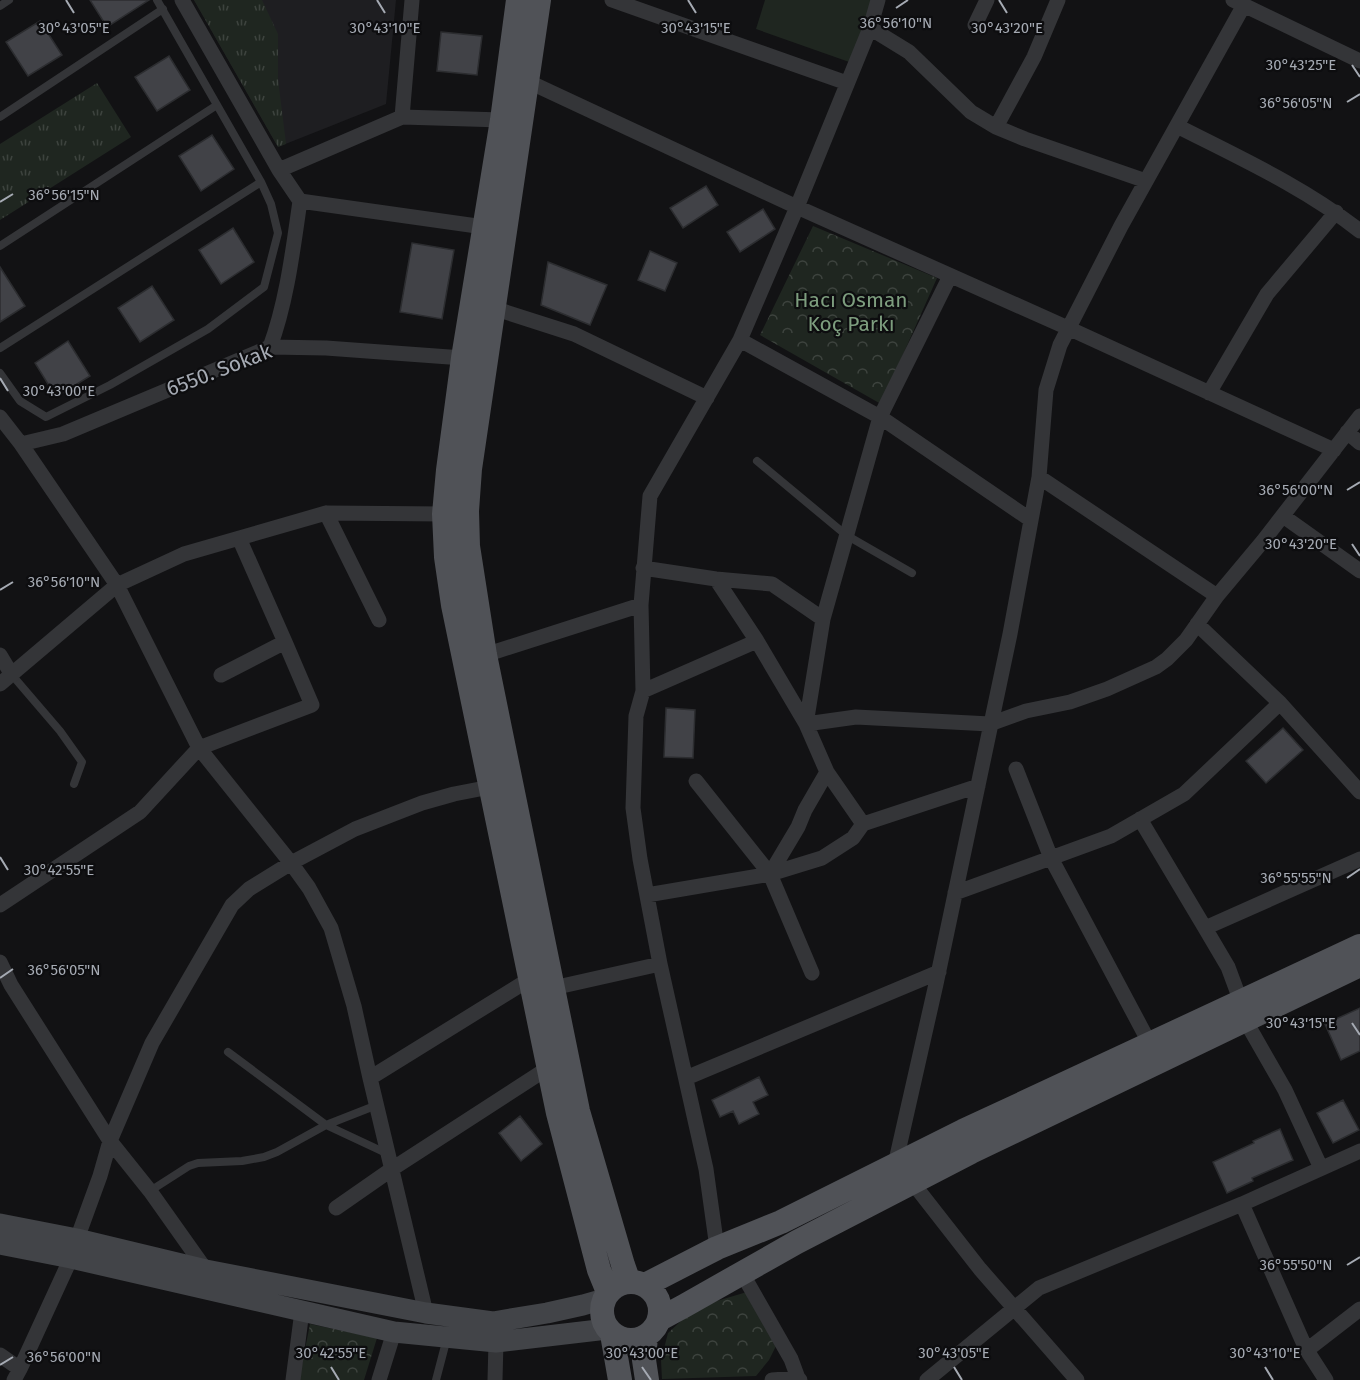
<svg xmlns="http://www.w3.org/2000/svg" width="1360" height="1380" viewBox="0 0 1360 1380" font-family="'Fira Sans',sans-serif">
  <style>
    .built { fill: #1e1e21 }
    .grass { fill: url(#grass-tufts) }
    .forest { fill: url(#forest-crowns) }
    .garden { fill: #1f2620 }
    .building { fill: #414247; stroke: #2c2d30; stroke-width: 1.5 }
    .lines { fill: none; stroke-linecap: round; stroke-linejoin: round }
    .lane { stroke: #343538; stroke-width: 8 }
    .street { stroke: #343538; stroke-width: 15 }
    .secondary { stroke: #424448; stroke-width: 21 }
    .primary { stroke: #505257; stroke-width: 24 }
    .ticks { fill: none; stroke: #a5aab3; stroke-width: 2 }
    .labels { text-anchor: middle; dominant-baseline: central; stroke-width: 4.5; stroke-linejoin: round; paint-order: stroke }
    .park-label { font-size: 21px; fill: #7d9d7e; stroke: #0d0d0f }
    .street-label { font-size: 21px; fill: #a5aab3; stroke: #0d0d0f }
    .ticks-label { font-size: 15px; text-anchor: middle; fill: #a5aab3; stroke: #0d0d0f; stroke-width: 4.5; stroke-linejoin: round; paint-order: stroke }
  </style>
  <defs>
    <pattern id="grass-tufts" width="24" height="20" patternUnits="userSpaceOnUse" patternTransform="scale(1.5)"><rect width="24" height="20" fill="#1f2620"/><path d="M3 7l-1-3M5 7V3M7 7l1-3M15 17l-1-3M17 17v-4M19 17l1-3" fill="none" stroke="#3d433e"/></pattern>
    <pattern id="forest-crowns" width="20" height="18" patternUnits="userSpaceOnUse" patternTransform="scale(1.5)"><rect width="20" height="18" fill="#1f2620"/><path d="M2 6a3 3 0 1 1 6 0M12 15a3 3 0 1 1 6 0" fill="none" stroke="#3d433e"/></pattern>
  </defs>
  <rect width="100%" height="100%" fill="#121214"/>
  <path class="built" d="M194,0H396L386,104L278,147Z"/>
  <path class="grass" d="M194,0H262L278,34V79L286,144L278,147Z
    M97,83L131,137L0,220V144Z"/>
  <path class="forest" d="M813,226L937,278L881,404L760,335Z
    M747,1292L777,1344L769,1360L756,1376L662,1379L661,1360L668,1333L681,1321L710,1303Z
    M310,1324L377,1338L364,1380H299Z"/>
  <path class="garden" d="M765,0H872L852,63L756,29Z"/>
  <path class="building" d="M90,0H149L107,27Z
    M40,21L62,55L28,76L6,42Z
    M441,32L482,36L477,75L437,71Z
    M169,56L190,90L157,111L135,77Z
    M212,135L234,169L201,191L179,156Z
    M706,186L718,205L683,228L670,208Z
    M763,209L775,229L740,252L727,232Z
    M233,228L254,262L221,284L199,250Z
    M412,243L454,250L442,319L400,312Z
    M650,251L677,263L665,291L638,280Z
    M548,262L607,285L590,325L541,305Z
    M0,267L25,306L0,322Z
    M152,286L174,320L140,342L118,308Z
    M68,341L90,376L56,397L35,363Z
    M666,708L695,710L693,758L664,757Z
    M1283,728L1303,750L1266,783L1246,761Z
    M1360,1008V1051L1341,1060L1325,1024Z
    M759,1077L768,1095L753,1102L759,1114L739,1124L733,1111L720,1117L712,1100Z
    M1343,1100L1359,1130L1333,1143L1317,1113Z
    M520,1116L542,1144L521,1161L499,1133Z
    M1280,1129L1293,1160L1252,1178L1253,1181L1227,1193L1213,1162L1254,1143L1253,1141Z"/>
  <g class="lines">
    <path class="lane" d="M0,6L9,0
      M0,117L163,9
      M0,246L217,105
      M0,348L261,182
      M0,373L20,401L46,417L110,385L208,329L264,287L278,233L271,204L261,182L157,0
      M757,461L846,535L912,573
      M12,675L60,731L82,762L74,784
      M228,1052L326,1125L388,1154
      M150,1191L189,1166L198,1163L242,1161L264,1157L277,1152L326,1125L377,1105
      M436,1380L447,1338"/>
    <path class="street" d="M182,0L279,170L402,117
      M412,0L402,117L502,120
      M612,0L847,83
      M1233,0L1360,61
      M975,25L987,0
      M870,28L909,52L971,112L996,127L1025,139L1146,181
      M527,81L797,207L1068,328L1334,450
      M1177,126C1240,158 1304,187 1360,231
      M996,127L1034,57L1058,0
      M279,170L300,201L484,227
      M950,276L880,417L823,619L806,724L827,772L863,824L978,786
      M493,308L574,334L707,398
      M740,340L880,417L1031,520
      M270,347C287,301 293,249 300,201
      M1209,393L1267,294L1336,212
      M0,417L21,444L117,585L199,748L291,863L309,888L331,928L354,1006L370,1078L426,1313
      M1347,432L1360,443
      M21,444L63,434L270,347L326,348L463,358
      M1039,477L1217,596
      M326,513L379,620
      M1283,516L1360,571
      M643,568L716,579L772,584L823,619
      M716,579L757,641L806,724L856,717L990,724L1026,711L1070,702L1107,689L1156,667L1167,659L1186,640L1217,596L1263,541L1360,416
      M1197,624L1280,703L1360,792
      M0,655L12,675
      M485,655L641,605
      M221,675L285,642
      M0,684L117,585L184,554L326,513L444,514
      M643,691L757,641
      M1016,769L1051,858L1150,1044
      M696,781L770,874L812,973
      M1140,819L1205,928L1360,859
      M770,874L798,827L805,810L827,772
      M955,893L1111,836L1184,794L1280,703
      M647,895L770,874L822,858L853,838L863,824
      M0,905L140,812L199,748L312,705L285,642L239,538
      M1205,928L1228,967L1241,1002
      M0,962L11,985L110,1141L150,1191L206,1270
      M553,988L660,964
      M1245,1020L1285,1090L1321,1168
      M370,1078L530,979
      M686,1078L939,972
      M895,1165L936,984L1010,634L1039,477L1046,390L1060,345L1121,226L1244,5
      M912,1182L980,1269L1077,1380
      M1242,1204L1306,1349L1326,1380
      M336,1208L392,1169L548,1068
      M77,1239L100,1176L110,1141L152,1043L232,905L249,889L291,863L355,829L422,803L454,794L490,787
      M717,1248L706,1169L660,964L640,859L633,808L636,716L643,691L641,605L650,496L740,340L797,207L870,28L878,0
      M742,1273L791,1359L798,1378
      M1307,1350L1360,1309
      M0,1355L20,1369
      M14,1380L20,1369L71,1258
      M293,1380L302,1311
      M379,1380L394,1332
      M495,1380L496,1342
      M772,1380L798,1378L800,1380
      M927,1380L1039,1288L1242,1204L1360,1151"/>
    <path class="secondary" d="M0,1224L77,1239L206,1270L426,1313L493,1322L547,1313L583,1305L604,1299
      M0,1244L71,1258L394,1332L496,1342L607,1329"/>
    <path class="primary" d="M518,0L502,120L463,358L448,470L444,514L446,557L453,605L558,1113L599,1270L608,1292
      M539,0L470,469L467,511L468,546L485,655L578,1111L623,1265L629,1282
      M602 1311a29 29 0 1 1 58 0a29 29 0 1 1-58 0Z
      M645,1285L717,1248L781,1222L963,1131L1360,946
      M660,1319L684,1306L797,1242L971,1152L1360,965
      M612,1334L620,1380
      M646,1336L644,1360L647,1380"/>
  </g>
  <path class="ticks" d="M66,0L74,13M377,0L385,13M688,0L696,13M999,0L1007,13M896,8L908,0M1352,65L1360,77M1347,102L1360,94M0,202L13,194M0,378L8,391M1347,490L1360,482M1352,544L1360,556M0,590L13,582M0,857L8,870M1347,878L1360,869M0,978L13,969M1352,1023L1360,1035M1347,1265L1360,1257M0,1365L13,1357M331,1367L339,1380M642,1367L651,1380M954,1367L962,1380M1265,1367L1273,1380"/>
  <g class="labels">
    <g class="park-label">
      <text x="851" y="300">Hacı Osman<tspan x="851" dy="24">Koç Parkı</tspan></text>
    </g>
    <g class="street-label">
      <text transform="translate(219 370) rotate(-21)">6550. Sokak</text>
    </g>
  </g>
  <g class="ticks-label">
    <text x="896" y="28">36°56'10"N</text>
    <text x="74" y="33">30°43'05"E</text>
    <text x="385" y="33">30°43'10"E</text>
    <text x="696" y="33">30°43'15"E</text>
    <text x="1007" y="33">30°43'20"E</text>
    <text x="1301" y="70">30°43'25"E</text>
    <text x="1296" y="108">36°56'05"N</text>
    <text x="64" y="200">36°56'15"N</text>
    <text x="59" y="396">30°43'00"E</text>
    <text x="1296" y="495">36°56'00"N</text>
    <text x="1301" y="549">30°43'20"E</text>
    <text x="64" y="587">36°56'10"N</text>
    <text x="59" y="875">30°42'55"E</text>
    <text x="1296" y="883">36°55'55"N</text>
    <text x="64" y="975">36°56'05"N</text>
    <text x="1301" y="1028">30°43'15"E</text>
    <text x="1296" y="1270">36°55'50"N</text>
    <text x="331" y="1358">30°42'55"E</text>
    <text x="642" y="1358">30°43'00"E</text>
    <text x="954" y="1358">30°43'05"E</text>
    <text x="1265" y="1358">30°43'10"E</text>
    <text x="64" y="1362">36°56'00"N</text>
  </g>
</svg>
